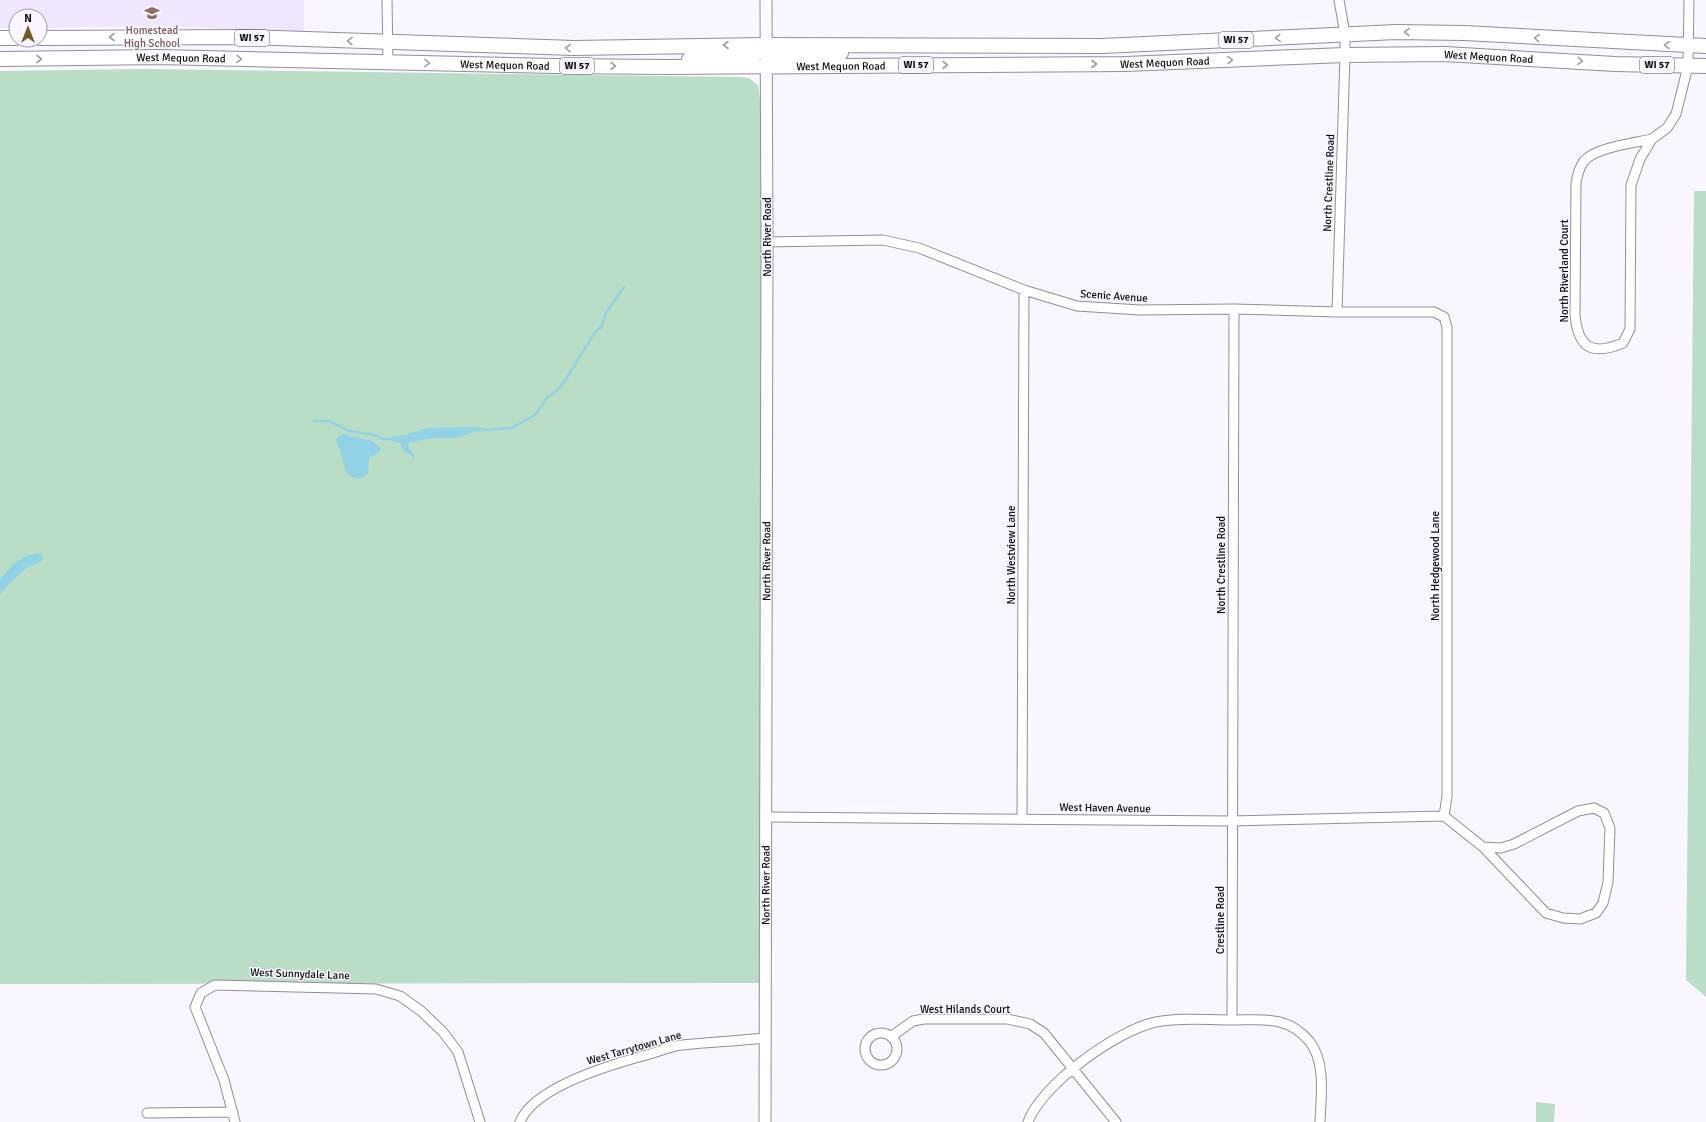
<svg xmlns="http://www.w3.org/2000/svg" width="1706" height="1122" viewBox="0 0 1706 1122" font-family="Signika,sans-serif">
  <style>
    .built { fill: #f0e7fd }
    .green { fill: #b9ddc5 }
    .water { fill: #92d2e7 }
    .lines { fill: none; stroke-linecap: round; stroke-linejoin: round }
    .stream { stroke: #92d2e7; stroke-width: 2.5 }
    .minor-casing { stroke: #938d9b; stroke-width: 11 }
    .tertiary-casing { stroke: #938d9b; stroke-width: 13 }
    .primary-casing { stroke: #938d9b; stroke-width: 16 }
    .minor { stroke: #fff; stroke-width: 9 }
    .tertiary { stroke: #fff; stroke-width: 11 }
    .primary { stroke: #fff; stroke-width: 14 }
    .oneway { stroke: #9f9ea0 }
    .labels { text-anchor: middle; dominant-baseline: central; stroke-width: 3; stroke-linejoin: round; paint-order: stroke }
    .shield { fill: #faf6ff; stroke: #555258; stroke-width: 1 }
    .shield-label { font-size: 10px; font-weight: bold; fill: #0e0c11 }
    .education-label { font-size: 11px; fill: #785e54; stroke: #faf6ff }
    .street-label { font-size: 11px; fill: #0e0c11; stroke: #faf6ff }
  </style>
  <rect width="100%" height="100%" fill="#faf6ff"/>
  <path class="built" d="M0,0H304V31L154,26L40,28V16H16V28H0Z"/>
  <path class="green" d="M143,69L739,77L749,78L758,85L761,106L762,173L760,983L0,984V71Z
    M1694,191H1706V997L1686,980Z
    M1536,1102L1555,1104L1554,1122H1536Z"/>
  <path class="water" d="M473,427L484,428L485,430L476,431L457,438H431L409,443L408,446L415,457L414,458L403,450L400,443L389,440L392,436H401L428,428Z
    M344,434L372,441L381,448L379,453L369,458L368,474L361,479C341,478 346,464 340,450C339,446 337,444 336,441L338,436Z
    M38,553L43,556L42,560C38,564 33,564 28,567C17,575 9,585 0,594V580L13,564L26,556Z"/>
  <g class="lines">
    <path class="stream" d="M314,421H329L349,431L375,435L382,439H389
      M485,430L511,428L535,415L547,398L556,391L564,382L595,332L601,327L606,313L624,287"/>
    <g class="minor-casing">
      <path id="minor" d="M387,0L388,63
        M1652,139L1640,159L1631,185L1630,329L1623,343C1592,356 1578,348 1575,315L1576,184C1577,176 1579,168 1584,161C1596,147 1635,143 1652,139Z
        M1652,139L1667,128L1676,114L1688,66L1689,0
        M767,242L883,240L919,248L1024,290L1077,306L1140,310L1234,309L1337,312H1434L1444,317L1447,327V796L1444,816
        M1337,312L1345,55V34L1339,0
        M1594,808L1604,813L1610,828L1608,882L1603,903L1596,913L1580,919L1563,918L1546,913L1483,847L1501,848L1514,844L1578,811Z
        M1444,816L1483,847
        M766,817L1232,821L1444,816
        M1022,819L1024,290
        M1232,1020L1234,309
        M865 1049a16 16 0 1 1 32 0a16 16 0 1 1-32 0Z
        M892,1036L913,1021L924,1019H1007L1030,1024L1044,1033L1116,1122
        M147,1113L233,1112
        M235,1122L224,1080L195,1007L201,993L215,985L376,989L400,996L421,1011L443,1032L458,1052L480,1122
        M520,1122C534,1086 616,1063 650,1054C660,1051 671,1046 682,1045C710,1042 737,1041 765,1038
        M1028,1122C1041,1085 1117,1030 1156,1022C1181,1017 1207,1020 1232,1020C1262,1020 1288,1015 1310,1042C1326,1063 1321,1097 1320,1122"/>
    </g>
    <g class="tertiary-casing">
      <g id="tertiary">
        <path id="s1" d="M765,1122L767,242L766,0"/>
      </g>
    </g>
    <g class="primary-casing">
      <g id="primary">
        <path d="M0,38H16"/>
        <path d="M40,38L243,37L574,48L765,45L1102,46L1396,32L1464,33L1706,46"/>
        <path id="s2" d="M0,59L159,57L556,66L667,67L1126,64L1345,55L1445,54L1615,64L1706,66"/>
        <path d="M689,59L708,56L751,55L760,51L765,45"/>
        <path d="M766,65L772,58L781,55H821L841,53"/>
      </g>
    </g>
    <use href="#minor" class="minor"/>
    <use href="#tertiary" class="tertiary"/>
    <use href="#primary" class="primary"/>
  </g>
  <defs><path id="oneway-chevron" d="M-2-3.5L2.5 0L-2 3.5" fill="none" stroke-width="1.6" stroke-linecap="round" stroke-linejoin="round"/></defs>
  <g class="oneway">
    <use href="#oneway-chevron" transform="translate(1407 32) rotate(-179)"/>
    <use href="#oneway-chevron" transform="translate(112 37) rotate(180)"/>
    <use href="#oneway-chevron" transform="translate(1278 38) rotate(177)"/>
    <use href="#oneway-chevron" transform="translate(1537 38) rotate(-176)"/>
    <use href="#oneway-chevron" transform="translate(350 41) rotate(-179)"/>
    <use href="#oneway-chevron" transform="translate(726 45) rotate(180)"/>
    <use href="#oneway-chevron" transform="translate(1667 45) rotate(-177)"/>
    <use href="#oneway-chevron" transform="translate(568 48) rotate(-178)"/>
    <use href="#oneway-chevron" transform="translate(39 59)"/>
    <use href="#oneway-chevron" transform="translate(239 59) rotate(1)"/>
    <use href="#oneway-chevron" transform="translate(1230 60) rotate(-3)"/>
    <use href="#oneway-chevron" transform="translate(1580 61) rotate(4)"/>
    <use href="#oneway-chevron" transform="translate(427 63) rotate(1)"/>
    <use href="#oneway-chevron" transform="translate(1094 64)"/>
    <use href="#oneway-chevron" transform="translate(945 65)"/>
    <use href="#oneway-chevron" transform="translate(613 66)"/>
  </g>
  <defs>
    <g id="school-bare" transform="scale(1.2)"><path d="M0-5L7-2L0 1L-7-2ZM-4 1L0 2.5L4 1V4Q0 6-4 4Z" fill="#8d6e63" stroke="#faf6ff" stroke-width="2.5" paint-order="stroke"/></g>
  </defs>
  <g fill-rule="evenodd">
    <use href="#school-bare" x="152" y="13"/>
  </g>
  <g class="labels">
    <g class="shield">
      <rect x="235" y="30" width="34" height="16" rx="3"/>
      <rect x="1219" y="32" width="34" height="16" rx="3"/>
      <rect x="899" y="57" width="34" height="16" rx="3"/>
      <rect x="1640" y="57" width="34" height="16" rx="3"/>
      <rect x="560" y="58" width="34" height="16" rx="3"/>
    </g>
    <g class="shield-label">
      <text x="252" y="38">WI 57</text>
      <text x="1236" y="40">WI 57</text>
      <text x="916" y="65">WI 57</text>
      <text x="1657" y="65">WI 57</text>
      <text x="577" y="66">WI 57</text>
    </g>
    <g class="education-label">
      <text x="152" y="30">Homestead<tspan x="152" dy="13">High School</tspan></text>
    </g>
    <g class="street-label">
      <text stroke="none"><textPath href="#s2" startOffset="1489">West Mequon Road</textPath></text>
      <text stroke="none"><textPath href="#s2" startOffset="181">West Mequon Road</textPath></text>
      <text stroke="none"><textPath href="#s2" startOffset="1165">West Mequon Road</textPath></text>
      <text stroke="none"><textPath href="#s2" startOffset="505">West Mequon Road</textPath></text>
      <text stroke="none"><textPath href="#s2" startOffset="841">West Mequon Road</textPath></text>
      <text transform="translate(1329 183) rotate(-88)">North Crestline Road</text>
      <text transform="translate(767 237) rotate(-90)">North River Road</text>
      <text transform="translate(1564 271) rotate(-90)">North Riverland Court</text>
      <text transform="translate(1114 296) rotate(4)">Scenic Avenue</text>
      <text transform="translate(1011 555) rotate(-90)">North Westview Lane</text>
      <text stroke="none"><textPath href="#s1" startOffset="561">North River Road</textPath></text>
      <text transform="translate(1221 565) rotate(-90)">North Crestline Road</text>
      <text transform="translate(1435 566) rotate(-90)">North Hedgewood Lane</text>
      <text transform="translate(1105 808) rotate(1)">West Haven Avenue</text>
      <text stroke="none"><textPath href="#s1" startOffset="237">North River Road</textPath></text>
      <text transform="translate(1220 920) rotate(-90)">Crestline Road</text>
      <text transform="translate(300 974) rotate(2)">West Sunnydale Lane</text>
      <text x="965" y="1009">West Hilands Court</text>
      <text transform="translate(634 1048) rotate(-16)">West Tarrytown Lane</text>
    </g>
  </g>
  <g transform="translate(28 28)"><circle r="19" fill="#faf6ff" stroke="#9c98a0"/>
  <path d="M0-3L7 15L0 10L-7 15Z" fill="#72592a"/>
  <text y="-6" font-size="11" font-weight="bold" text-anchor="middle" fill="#0e0c11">N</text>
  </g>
</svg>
